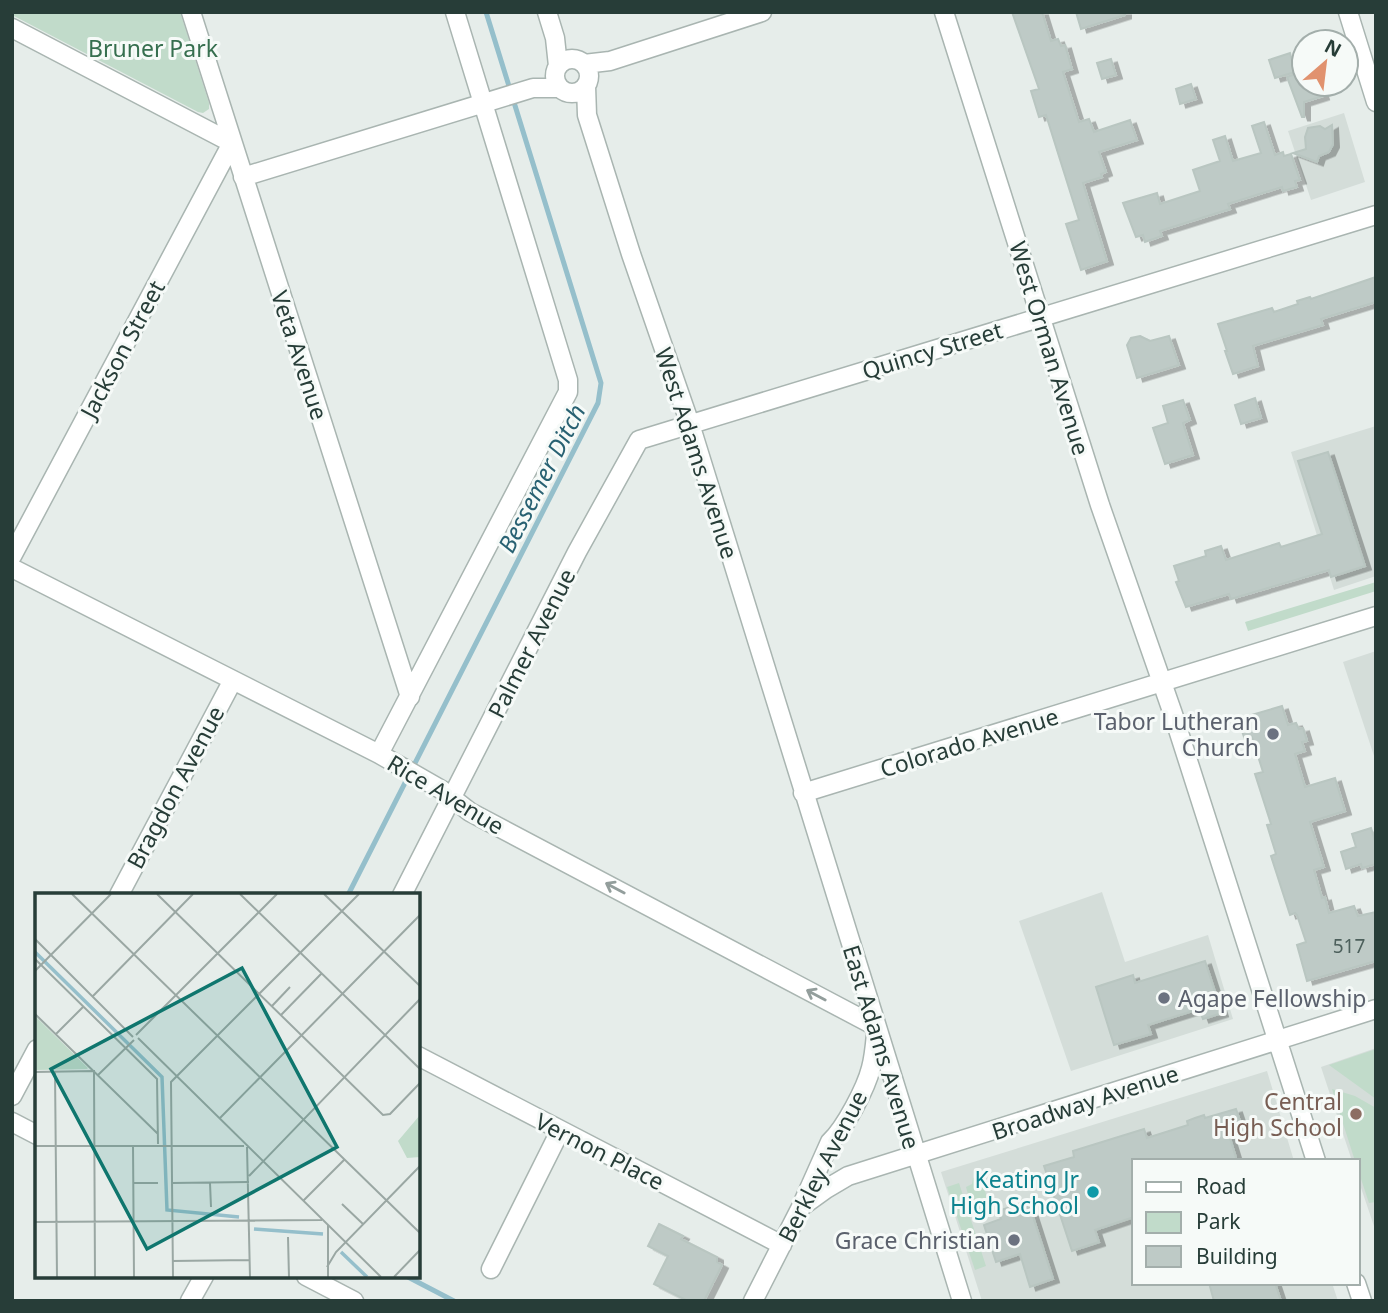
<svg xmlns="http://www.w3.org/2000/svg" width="1388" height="1313" viewBox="0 0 1388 1313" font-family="'Noto Sans',sans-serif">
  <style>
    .built { fill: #d4ddd9 }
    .green { fill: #c1dbca }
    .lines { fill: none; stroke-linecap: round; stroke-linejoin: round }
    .stream { stroke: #95bfcb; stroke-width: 5 }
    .building { fill: #becac6; stroke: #b9c6c1; stroke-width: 2; filter: url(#shadow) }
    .minor-casing { stroke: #a9b5b1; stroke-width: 21 }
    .minor { stroke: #fff; stroke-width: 18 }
    .oneway { stroke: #939e9c }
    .worship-dot { fill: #6b7280; stroke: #f6faf8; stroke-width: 2.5 }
    .education-dot { fill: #8d6e63; stroke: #f6faf8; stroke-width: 2.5 }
    .culture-dot { fill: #0f9aa8; stroke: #f6faf8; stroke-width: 2.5 }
    .labels { text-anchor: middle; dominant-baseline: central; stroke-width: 6; stroke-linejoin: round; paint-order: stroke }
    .number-label { font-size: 19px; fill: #4d605c }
    .park-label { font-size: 23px; fill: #366f4f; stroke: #f6faf8 }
    .street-label { font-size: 23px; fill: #273d38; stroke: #f6faf8 }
    .worship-label { font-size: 23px; fill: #5b616d; stroke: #f6faf8; text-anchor: end }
    .education-label { font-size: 23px; fill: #785e54; stroke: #f6faf8; text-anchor: end }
    .culture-label { font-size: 23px; fill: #0d838f; stroke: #f6faf8; text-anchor: end }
    .water-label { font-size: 24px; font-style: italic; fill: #286172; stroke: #f6faf8 }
    .inset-river { fill: none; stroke: #95bfcb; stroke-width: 3.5 }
    .inset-road { fill: none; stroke: #9aa7a3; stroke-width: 2 }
    .view { fill: #0f766e; fill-opacity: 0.15; stroke: #0f766e; stroke-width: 3.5 }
    .inset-edge { fill: none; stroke: #273d38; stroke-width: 3.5 }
  </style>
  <defs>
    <filter id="shadow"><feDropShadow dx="6" dy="3.5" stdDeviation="0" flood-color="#0004"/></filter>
  </defs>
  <rect width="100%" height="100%" fill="#e6edea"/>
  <path class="built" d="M1344,113L1365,182L1311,200L1288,131Z
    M1376,426V576L1334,590L1291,452Z
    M1376,651V762L1343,662Z
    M1102,892L1125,962L1208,935L1233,1019L1071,1071L1019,921Z
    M1376,1048V1232L1358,1179V1161H1352L1321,1067Z
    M1267,1071L1294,1161H1134V1283H1332L1338,1301H982L941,1172Z"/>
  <path class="green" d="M12,12H180L209,103V109L203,113L198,112L12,15Z
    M1376,582V591L1248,631L1245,622Z
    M1376,1049V1099L1329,1065Z
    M1332,1089L1355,1096L1376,1108V1202L1369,1203L1358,1170V1161H1355Z
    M981,1175L989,1206L973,1213L966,1187L972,1184L973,1178Z
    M959,1183L986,1266L975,1270L947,1187Z"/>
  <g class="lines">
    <path class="stream" d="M348,895L598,403L601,383L486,12
      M406,1276L454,1301"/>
  </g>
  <path class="building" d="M1012,12H1042L1051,41L1058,39L1061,46L1065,45L1072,69L1063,72L1079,122L1089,119L1094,132L1130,120L1137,140L1099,152L1106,172L1101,174L1102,177L1083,183L1107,261L1081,270L1066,224L1079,220L1046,115L1039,117L1031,91L1039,89Z
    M1076,12H1125V15L1081,29Z
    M1290,53L1295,72L1275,78L1269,60Z
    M1111,59L1116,75L1102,79L1097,63Z
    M1304,71V84H1319L1323,96L1304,102V117H1302L1287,77Z
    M1191,84L1196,99L1180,104L1176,89Z
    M1264,122L1275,155L1283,152L1284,156L1291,154L1300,180L1295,181L1297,187L1283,191L1282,187L1228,204L1230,209L1160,231L1162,236L1145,242L1143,235L1136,237L1123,203L1157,193L1160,204L1200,191L1193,170L1220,161L1213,140L1225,136L1233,161L1261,153L1252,126Z
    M1332,125L1333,144L1329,152L1319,156L1317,162L1293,153L1306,149L1305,137L1308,128L1320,126L1325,129Z
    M1376,277V302L1321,319L1323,325L1253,346L1258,366L1233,374L1225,351H1227L1218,324L1272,308L1274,312L1298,304L1297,301L1310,297L1311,299Z
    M1140,336L1150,341L1169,336L1179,365L1137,378L1127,345L1131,338Z
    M1255,398L1261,418L1241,424L1235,405Z
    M1183,400L1190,420L1183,423L1193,455L1165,464L1153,428L1168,423L1163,406Z
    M1328,452L1365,566L1331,577L1329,570L1231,599L1229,594L1186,607L1176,582L1179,581L1174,566L1206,556L1205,551L1221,546L1226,560L1279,543L1281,547L1322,534L1298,461Z
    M1282,706L1288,725L1296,723L1299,729L1303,728L1307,741L1302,742L1305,751L1295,754L1305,787L1335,778L1345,811L1310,822L1324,867L1314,870L1322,898L1325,897L1329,913L1354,906L1358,916L1376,912V961L1307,981L1297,945L1306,942L1297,915L1295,913L1290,915L1271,856L1276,854L1267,825L1271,824L1255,774L1263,772L1252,737L1245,740L1238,719Z
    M1371,828L1376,844V864L1362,868L1361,864L1346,869L1341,852L1356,847L1352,834Z
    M1205,961L1222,1013L1203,1019L1199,1009L1148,1025L1151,1034L1114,1045L1096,987L1133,975L1135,983Z
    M1236,1109L1243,1130L1229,1135L1237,1161H1134V1217L1095,1230L1099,1242L1072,1251L1044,1166L1074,1157L1073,1151L1144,1129L1147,1138L1188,1125L1187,1121L1195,1118L1204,1115L1205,1118Z
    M1028,1201L1053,1279L1030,1287L1020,1254L996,1262L984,1225L1001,1219L998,1211Z
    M659,1224L683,1236L681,1239L717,1257V1262L722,1265L704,1301H688L654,1284L668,1256L648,1246Z
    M1209,1283H1275L1281,1301H1214Z"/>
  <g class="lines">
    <g class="minor-casing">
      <path id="minor" d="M191,12L410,697
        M547,12L555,38L558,66
        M944,12L1100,505L1173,714L1316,1161
        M1348,12L1376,102
        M12,28L232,143L12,556
        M555 76a17 17 0 1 1 34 0a17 17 0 1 1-34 0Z
        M584,64L610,61L762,12
        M586,86L587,115L631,254L690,424L962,1301
        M243,177L533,88H559
        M12,568L379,754L442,790L470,812L877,1027
        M379,754L568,392V380L455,12
        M803,793L1376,616
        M119,895L233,680
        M402,895L577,552L639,440L1376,215
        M418,1056L782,1245
        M12,1096L37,1049
        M12,1122L37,1135
        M801,1207L826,1189L848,1176L1376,1009
        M491,1269L560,1131
        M306,1276L354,1301
        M1356,1283L1362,1301
        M190,1301L204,1276
        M753,1301L801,1207L830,1142C845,1128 866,1088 871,1068C874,1057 875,1045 876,1034"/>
    </g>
    <use href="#minor" class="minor"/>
  </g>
  <defs><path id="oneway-shaft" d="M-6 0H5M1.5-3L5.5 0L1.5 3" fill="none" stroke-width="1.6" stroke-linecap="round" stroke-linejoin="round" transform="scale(1.75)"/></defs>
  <g class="oneway">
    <use href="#oneway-shaft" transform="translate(615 888) rotate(-152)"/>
    <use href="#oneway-shaft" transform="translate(816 995) rotate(-152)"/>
  </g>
  <g class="worship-dot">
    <circle cx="1273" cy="734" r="7"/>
    <circle cx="1164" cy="998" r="7"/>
    <circle cx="1014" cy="1240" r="7"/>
  </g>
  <circle class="education-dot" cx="1356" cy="1114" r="7"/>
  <circle class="culture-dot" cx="1093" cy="1192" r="7"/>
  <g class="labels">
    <g class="number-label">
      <text x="1349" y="946">517</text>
    </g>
    <g class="park-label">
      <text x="153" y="48">Bruner Park</text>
    </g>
    <g class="street-label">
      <text transform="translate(1050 348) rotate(73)">West Orman Avenue</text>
      <text transform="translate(122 349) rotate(-62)">Jackson Street</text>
      <text transform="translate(932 350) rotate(-17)">Quincy Street</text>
      <text transform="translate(300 355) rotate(72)">Veta Avenue</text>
      <text transform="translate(697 453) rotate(72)">West Adams Avenue</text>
      <text transform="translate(531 643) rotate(-63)">Palmer Avenue</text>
      <text transform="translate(969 742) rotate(-17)">Colorado Avenue</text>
      <text transform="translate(175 787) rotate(-62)">Bragdon Avenue</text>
      <text transform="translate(446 794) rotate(31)">Rice Avenue</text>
      <text transform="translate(882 1047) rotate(73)">East Adams Avenue</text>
      <text transform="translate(1085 1102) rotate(-18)">Broadway Avenue</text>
      <text transform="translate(600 1151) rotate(27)">Vernon Place</text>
      <text transform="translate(822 1166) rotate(-63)">Berkley Avenue</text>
    </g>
    <g class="worship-label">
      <text x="1259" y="721">Tabor Lutheran<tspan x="1259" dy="26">Church</tspan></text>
      <text x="1178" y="998" text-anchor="start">Agape Fellowship</text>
      <text x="1000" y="1240">Grace Christian</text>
    </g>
    <g class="education-label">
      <text x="1342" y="1101">Central<tspan x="1342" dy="26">High School</tspan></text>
    </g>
    <g class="culture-label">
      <text x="1079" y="1179">Keating Jr<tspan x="1079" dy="26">High School</tspan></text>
    </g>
    <g class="water-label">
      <text transform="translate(541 478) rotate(-63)">Bessemer Ditch</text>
    </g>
  </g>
  <g transform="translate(35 893)">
    <rect width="385" height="385" fill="#e6edea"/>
    <path d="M0,123L53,175L52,176L0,177ZM385,222V264L372,265L363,248Z" fill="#c1dbca"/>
    <path class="inset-river" d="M0,59L127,184L132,317L204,324M219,336L288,341M306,359L332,384"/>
    <path class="inset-road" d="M37,1L385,340M122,1L348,222L355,221L385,190M205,1L385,176M289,1L385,93M0,46L98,144M0,66L122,186L123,251M0,78L76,1M58,103L158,1M237,113L255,94M0,121L123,241M246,122L286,81M21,141L48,114M101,142L242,1M103,145L346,384M0,179L59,178L60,384M20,179L22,384M63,182L99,147M184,226L385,22M98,252L99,384M0,253H209M212,254L215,384M214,283L385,106M98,290H123M137,290L214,289M175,290L176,314M268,308L310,266M307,311L328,331M0,329L287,327M253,344L254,384M137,368L215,367M292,374L301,359L385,273M138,384L136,189L324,1M293,384V332M359,384L385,357"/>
    <path class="view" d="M207,75L302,254L112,356L16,176Z"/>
    <rect width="385" height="385" class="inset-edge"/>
  </g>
  <rect width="1388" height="1313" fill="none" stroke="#273d38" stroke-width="28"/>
  <rect x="1132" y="1159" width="228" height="126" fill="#f6faf8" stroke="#a3aeab" stroke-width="2"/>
  <rect x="1146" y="1182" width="35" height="10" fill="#ffffff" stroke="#a3aeab" stroke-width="2"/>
  <text x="1196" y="1194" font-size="21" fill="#273d38">Road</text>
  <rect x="1146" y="1212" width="35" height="21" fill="#c1dbca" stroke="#a3aeab" stroke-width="2"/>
  <text x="1196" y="1229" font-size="21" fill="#273d38">Park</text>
  <rect x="1146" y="1246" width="35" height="21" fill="#becac6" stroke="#a3aeab" stroke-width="2"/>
  <text x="1196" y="1264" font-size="21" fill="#273d38">Building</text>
  <g transform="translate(1325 63) rotate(28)"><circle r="33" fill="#f6faf8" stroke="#a3aeab" stroke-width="2"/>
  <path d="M0-5L12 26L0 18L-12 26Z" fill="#e1926f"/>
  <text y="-10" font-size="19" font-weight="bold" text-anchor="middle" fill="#273d38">N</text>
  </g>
</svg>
